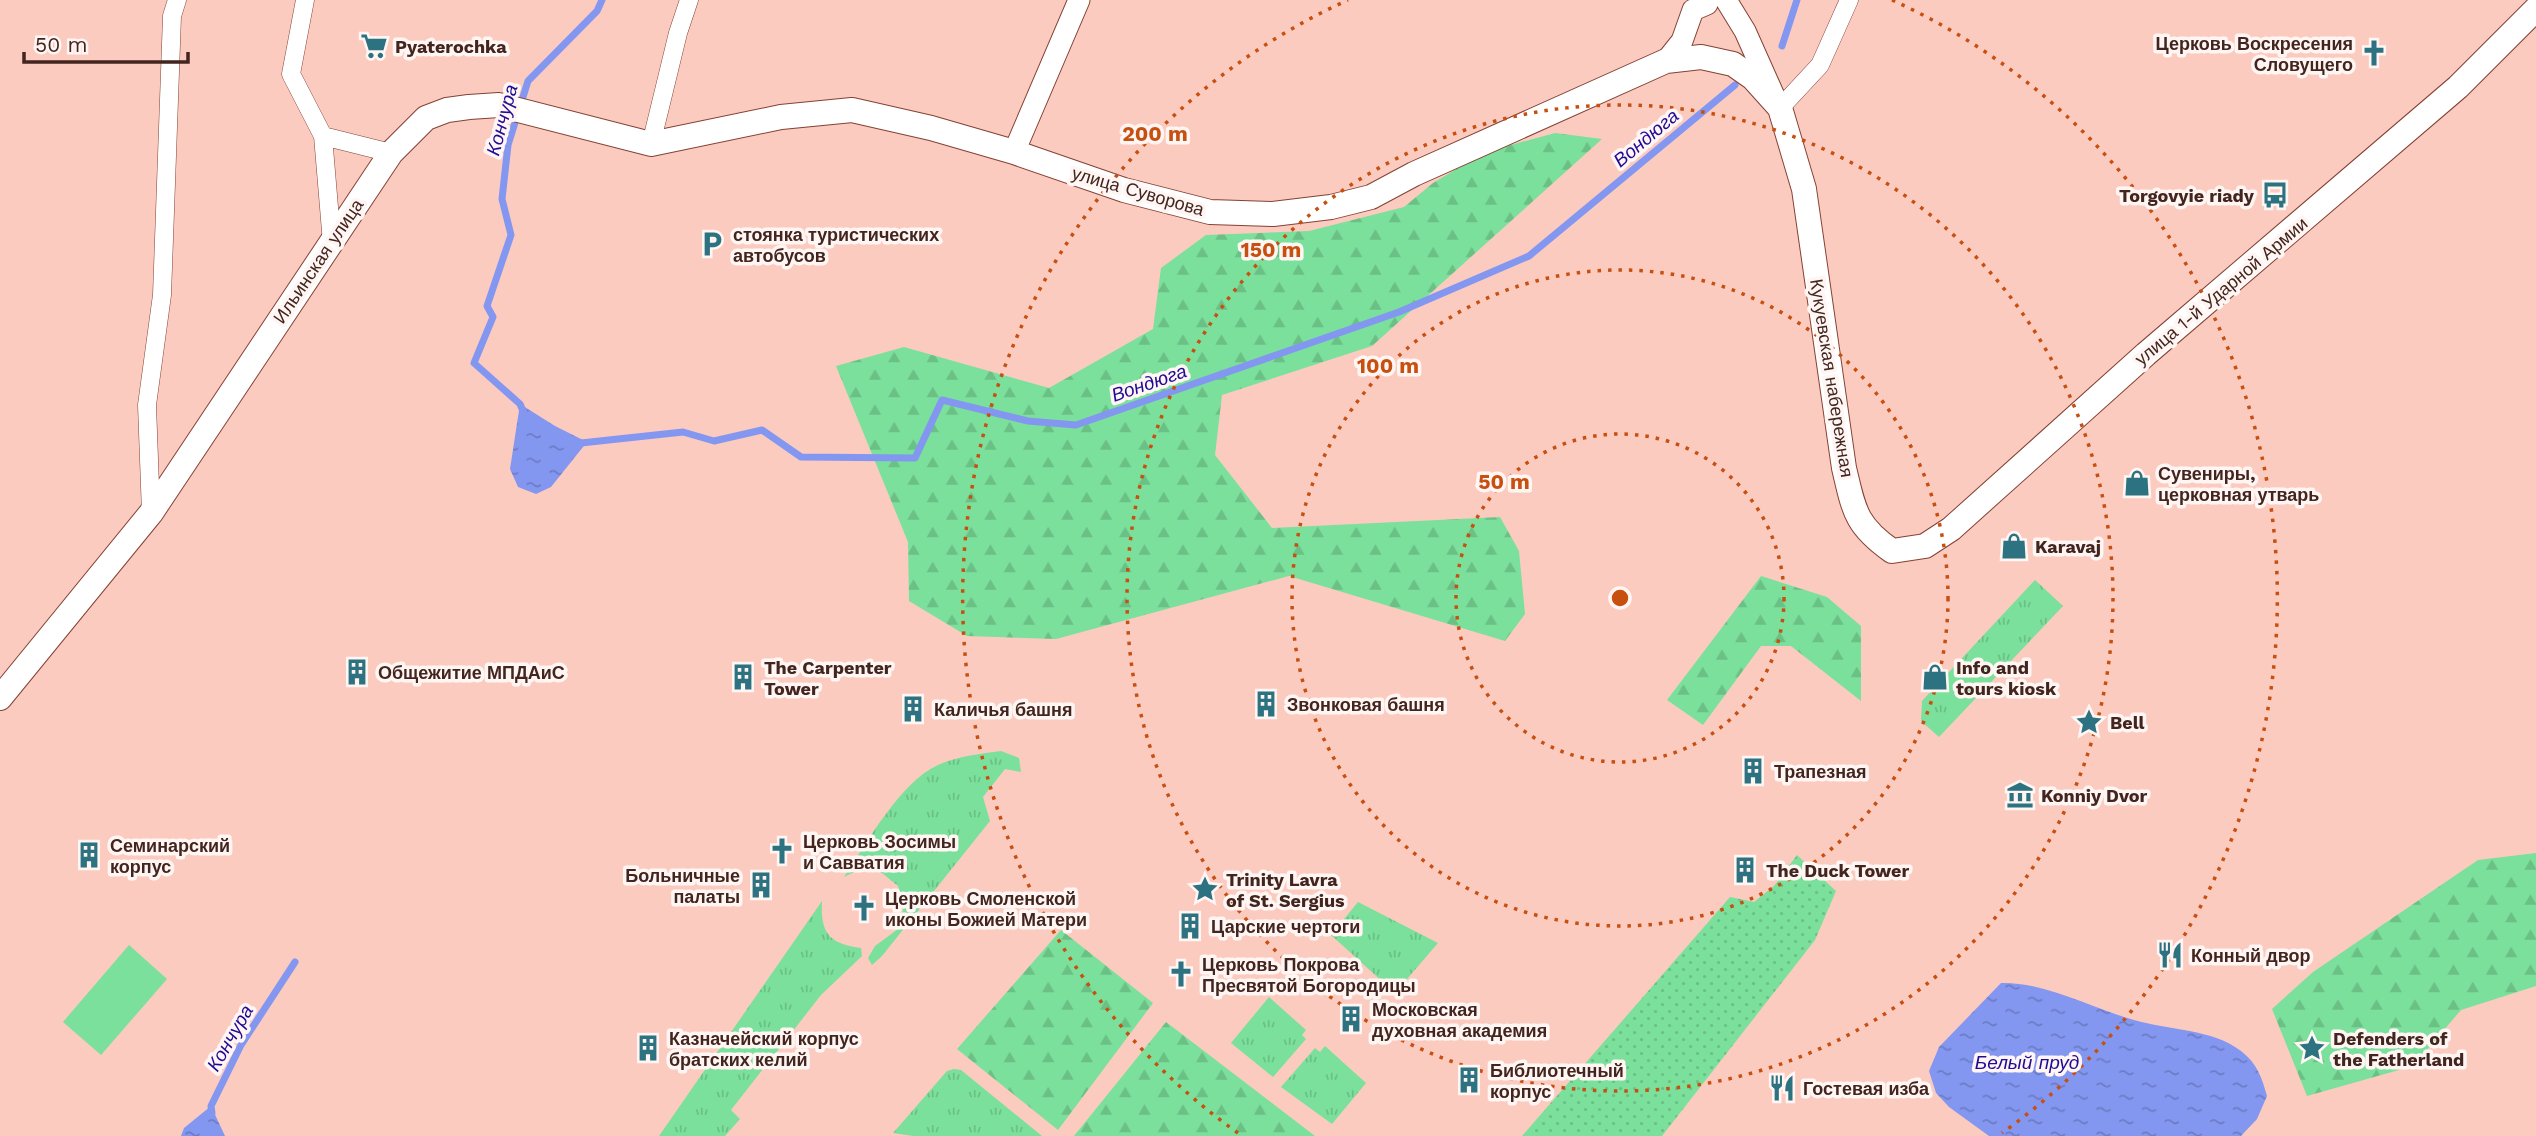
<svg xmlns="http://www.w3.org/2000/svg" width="2536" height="1136" viewBox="0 0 2536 1136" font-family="'Work Sans',sans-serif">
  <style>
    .grass { fill: url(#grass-tufts) }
    .forest { fill: url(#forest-firs) }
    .park { fill: url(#park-dots) }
    .garden { fill: #7ae09b }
    .water { fill: url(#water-ripples) }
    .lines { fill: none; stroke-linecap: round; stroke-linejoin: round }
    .stream { stroke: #8397f1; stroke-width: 7 }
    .minor-casing { stroke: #844133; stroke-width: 19 }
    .tertiary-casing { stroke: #844133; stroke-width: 23 }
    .secondary-casing { stroke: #844133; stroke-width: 26 }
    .minor { stroke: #fff; stroke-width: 18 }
    .tertiary { stroke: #fff; stroke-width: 21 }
    .secondary { stroke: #fff; stroke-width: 24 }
    .ring { fill: none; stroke: #c74f10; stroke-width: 3.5; stroke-dasharray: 3.5 7 }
    .labels { text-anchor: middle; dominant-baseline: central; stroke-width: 7; stroke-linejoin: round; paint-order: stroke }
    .poi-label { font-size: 18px; font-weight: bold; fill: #43251f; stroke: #fff6f4; text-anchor: start }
    .street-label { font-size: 18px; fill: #43251f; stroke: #fff6f4 }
    .water-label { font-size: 19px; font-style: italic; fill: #1f0b95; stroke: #fff6f4 }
    .centre { fill: #c74f10; stroke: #fff6f4; stroke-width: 3.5 }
    .ring-label { font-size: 21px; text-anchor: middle; font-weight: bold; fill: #c74f10; stroke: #fff6f4; stroke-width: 7; stroke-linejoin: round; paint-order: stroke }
  </style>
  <defs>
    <pattern id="grass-tufts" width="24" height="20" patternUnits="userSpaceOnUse" patternTransform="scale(1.75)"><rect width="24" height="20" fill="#7ae09b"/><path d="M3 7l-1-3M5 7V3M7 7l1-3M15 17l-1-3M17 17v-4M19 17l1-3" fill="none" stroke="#6bc085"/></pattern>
    <pattern id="forest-firs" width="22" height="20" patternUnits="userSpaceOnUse" patternTransform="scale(1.75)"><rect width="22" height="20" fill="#7ae09b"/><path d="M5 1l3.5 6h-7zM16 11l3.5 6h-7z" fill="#6bc085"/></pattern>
    <pattern id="park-dots" width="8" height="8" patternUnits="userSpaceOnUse" patternTransform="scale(1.75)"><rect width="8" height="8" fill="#7ae09b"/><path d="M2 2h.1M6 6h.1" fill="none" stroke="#6bc085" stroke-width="1.8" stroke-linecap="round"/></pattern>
    <pattern id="water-ripples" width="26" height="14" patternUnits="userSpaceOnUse" patternTransform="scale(1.75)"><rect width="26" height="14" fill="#8397f1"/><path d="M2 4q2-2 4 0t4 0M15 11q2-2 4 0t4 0" fill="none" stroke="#6d7bc3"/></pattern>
  </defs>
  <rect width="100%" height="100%" fill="#fbcbc0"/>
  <path class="grass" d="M2035,580L2063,606L1939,737L1921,721L1922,701Z
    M1001,751L1019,758L1021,772L1005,769L983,797L990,821L882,956L872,965L868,958L875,946L898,929L904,906L898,886L882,873L860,869L844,877C867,843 900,782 938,765C958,756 980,754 1001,751Z
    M822,901C820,934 830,944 861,948L862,956L821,995L731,1110L740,1119L725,1136H659Z
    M1358,902L1438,943L1395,993L1331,935Z
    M1269,997L1306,1030L1302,1035L1306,1039L1273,1077L1231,1043Z
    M1325,1046L1366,1083L1332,1124L1281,1087L1315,1048L1320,1052Z
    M954,1069L961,1070L1042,1136H913L893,1133L947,1071Z"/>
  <path class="forest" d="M1555,133L1602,139L1372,346L1222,395L1215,455L1272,528L1500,517L1519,551L1525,614L1505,641L1289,576L1056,639L967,636L909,601L908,542L836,366L904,347L1049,388L1153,329L1161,268L1206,235L1309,231L1404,207L1433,183L1485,152Z
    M1761,576L1827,597L1861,626V701L1791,646H1761L1703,725L1667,700Z
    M2536,853V986L2461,1010L2413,1066L2307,1096L2272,1009L2313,972L2478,860Z
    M1061,930L1153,1003L1058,1130L957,1049Z
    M1166,1022L1315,1136H1074Z"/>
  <path class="park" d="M1797,855L1836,891L1815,940L1662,1136H1522L1730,897L1754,902L1774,886Z"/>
  <path class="garden" d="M129,945L167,979L101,1055L63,1022Z"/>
  <path class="water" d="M520,404L555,426L587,442L551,487L536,494L518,487L510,469Z
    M2001,983C2046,982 2090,1008 2134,1020C2168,1030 2213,1029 2241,1051C2257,1063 2262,1078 2267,1096L2257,1119L2241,1136H1989L1949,1107L1936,1093L1929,1071L1939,1047Z
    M211,1106L225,1136H181L184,1128Z"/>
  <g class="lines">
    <path class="stream" d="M1782,46L1797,0
      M523,411L520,404L474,363L493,317L487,306L511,235L502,199L508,145L528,81L597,11L602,0
      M581,443L683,432L714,441L762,430L801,457L915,458L942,400L1028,421L1076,425L1399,312L1529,256L1735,85
      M212,1113L211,1106L241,1045L295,962"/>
    <g class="minor-casing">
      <path id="minor" d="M305,0L291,74L323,136L332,243
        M1780,108L1820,65L1849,0
        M323,136L391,153
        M651,144L678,33L689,0
        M151,513L147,405L162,295L172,16L177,0"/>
    </g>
    <g class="tertiary-casing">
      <path id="tertiary" d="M1726,0L1745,31L1774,96
        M1666,61L1682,41L1693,10L1707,4L1708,0
        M1014,152L1079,0"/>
    </g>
    <g class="secondary-casing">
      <path id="secondary" d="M0,698L151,513L391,153L426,118L447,110L469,107L499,105L651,144L781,117L852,110L931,128L1014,152L1124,190L1210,212L1273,214L1331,207L1371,197L1414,174L1666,61L1701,57L1733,64L1753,78L1780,108L1804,189L1844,468C1854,510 1855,525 1892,551L1925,546L1951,529L2146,354L2458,87L2536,9"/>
    </g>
    <use href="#minor" class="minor"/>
    <use href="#tertiary" class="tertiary"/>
    <use href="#secondary" class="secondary"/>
  </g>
  <g class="ring">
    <circle cx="1620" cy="598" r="164"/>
    <circle cx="1620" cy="598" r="328"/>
    <circle cx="1620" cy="598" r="493"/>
    <path d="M1238 1133A657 657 0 0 1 1348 0M1892 0A657 657 0 0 1 2002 1133"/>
  </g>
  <defs>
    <g id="supermarket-bare" transform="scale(2.1)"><path d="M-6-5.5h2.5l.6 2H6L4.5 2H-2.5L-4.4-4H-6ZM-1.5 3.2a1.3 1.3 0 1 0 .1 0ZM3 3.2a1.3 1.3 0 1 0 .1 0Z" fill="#2c7280" stroke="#fff6f4" stroke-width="2.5" paint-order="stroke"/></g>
    <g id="church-bare" transform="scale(2.1)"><path d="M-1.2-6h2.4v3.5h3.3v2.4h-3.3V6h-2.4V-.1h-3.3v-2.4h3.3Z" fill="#2c7280" stroke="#fff6f4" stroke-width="2.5" paint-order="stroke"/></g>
    <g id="bus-bare" transform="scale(2.1)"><path d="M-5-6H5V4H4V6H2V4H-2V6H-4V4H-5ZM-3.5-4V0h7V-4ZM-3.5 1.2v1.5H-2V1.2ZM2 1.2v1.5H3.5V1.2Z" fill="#2c7280" stroke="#fff6f4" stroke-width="2.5" paint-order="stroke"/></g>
    <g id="parking-bare" transform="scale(2.1)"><path d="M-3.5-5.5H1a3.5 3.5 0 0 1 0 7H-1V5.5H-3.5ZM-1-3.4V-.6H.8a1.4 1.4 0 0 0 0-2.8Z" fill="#2c7280" stroke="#fff6f4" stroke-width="2.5" paint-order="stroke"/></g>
    <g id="shop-bare" transform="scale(2.1)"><path d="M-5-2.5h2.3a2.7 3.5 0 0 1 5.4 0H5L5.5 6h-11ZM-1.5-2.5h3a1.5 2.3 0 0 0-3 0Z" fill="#2c7280" stroke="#fff6f4" stroke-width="2.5" paint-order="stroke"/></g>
    <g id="building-bare" transform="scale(2.1)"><path d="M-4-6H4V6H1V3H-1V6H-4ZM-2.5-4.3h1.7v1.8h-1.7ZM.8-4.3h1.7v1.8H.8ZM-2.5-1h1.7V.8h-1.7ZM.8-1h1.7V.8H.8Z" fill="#2c7280" stroke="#fff6f4" stroke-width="2.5" paint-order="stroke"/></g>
    <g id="sight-bare" transform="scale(2.1)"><path d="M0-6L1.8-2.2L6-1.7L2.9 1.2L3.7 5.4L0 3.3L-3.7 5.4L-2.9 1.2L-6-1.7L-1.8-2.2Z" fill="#2c7280" stroke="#fff6f4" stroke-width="2.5" paint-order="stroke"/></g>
    <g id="museum-bare" transform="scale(2.1)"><path d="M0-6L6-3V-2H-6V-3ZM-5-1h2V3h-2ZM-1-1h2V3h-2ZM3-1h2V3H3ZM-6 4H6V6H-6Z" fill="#2c7280" stroke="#fff6f4" stroke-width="2.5" paint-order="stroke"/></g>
    <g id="restaurant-bare" transform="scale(2.1)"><path d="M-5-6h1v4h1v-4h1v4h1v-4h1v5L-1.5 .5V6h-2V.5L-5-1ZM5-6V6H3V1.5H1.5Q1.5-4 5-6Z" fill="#2c7280" stroke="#fff6f4" stroke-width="2.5" paint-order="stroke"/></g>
  </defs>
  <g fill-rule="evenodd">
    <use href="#supermarket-bare" x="374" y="46"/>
    <use href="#church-bare" x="2374" y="53"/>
    <use href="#bus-bare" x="2275" y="195"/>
    <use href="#parking-bare" x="712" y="244"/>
    <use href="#shop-bare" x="2137" y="483"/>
    <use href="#shop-bare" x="2014" y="546"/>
    <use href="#building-bare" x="357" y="672"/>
    <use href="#building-bare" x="743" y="677"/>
    <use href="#shop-bare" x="1935" y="677"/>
    <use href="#building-bare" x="1266" y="704"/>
    <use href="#building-bare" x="913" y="709"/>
    <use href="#sight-bare" x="2089" y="722"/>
    <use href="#building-bare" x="1753" y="771"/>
    <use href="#museum-bare" x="2020" y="795"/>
    <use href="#church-bare" x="782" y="851"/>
    <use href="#building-bare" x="89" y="855"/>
    <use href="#building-bare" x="1745" y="870"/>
    <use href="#building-bare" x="761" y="885"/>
    <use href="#sight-bare" x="1205" y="889"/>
    <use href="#church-bare" x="864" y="908"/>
    <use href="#building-bare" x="1190" y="926"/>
    <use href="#restaurant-bare" x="2170" y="955"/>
    <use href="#church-bare" x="1181" y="974"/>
    <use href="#building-bare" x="1351" y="1019"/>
    <use href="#building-bare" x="648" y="1048"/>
    <use href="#sight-bare" x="2312" y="1048"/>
    <use href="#building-bare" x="1469" y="1080"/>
    <use href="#restaurant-bare" x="1782" y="1088"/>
  </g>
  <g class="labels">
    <g class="poi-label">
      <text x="2353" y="43" text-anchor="end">Церковь Воскресения<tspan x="2353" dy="21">Словущего</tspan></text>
      <text x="395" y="46">Pyaterochka</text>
      <text x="2254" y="195" text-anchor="end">Torgovyie riady</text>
      <text x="733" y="234">стоянка туристических<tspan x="733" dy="21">автобусов</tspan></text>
      <text x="2158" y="473">Сувениры,<tspan x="2158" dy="21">церковная утварь</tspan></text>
      <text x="2035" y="546">Karavaj</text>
      <text x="764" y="667">The Carpenter<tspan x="764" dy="21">Tower</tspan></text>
      <text x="1956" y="667">Info and<tspan x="1956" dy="21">tours kiosk</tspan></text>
      <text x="378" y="672">Общежитие МПДАиС</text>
      <text x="1287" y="704">Звонковая башня</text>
      <text x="934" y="709">Каличья башня</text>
      <text x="2110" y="722">Bell</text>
      <text x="1774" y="771">Трапезная</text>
      <text x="2041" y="795">Konniy Dvor</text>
      <text x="803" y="841">Церковь Зосимы<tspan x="803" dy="21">и Савватия</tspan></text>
      <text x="110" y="845">Семинарский<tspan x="110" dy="21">корпус</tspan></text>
      <text x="1766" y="870">The Duck Tower</text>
      <text x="740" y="875" text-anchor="end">Больничные<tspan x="740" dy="21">палаты</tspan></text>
      <text x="1226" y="879">Trinity Lavra<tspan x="1226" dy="21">of St. Sergius</tspan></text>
      <text x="885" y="898">Церковь Смоленской<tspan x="885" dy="21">иконы Божией Матери</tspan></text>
      <text x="1211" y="926">Царские чертоги</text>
      <text x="2191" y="955">Конный двор</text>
      <text x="1202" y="964">Церковь Покрова<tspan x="1202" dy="21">Пресвятой Богородицы</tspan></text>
      <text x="1372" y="1009">Московская<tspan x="1372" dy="21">духовная академия</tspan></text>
      <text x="669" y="1038">Казначейский корпус<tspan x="669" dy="21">братских келий</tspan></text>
      <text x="2333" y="1038">Defenders of<tspan x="2333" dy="21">the Fatherland</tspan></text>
      <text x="1490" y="1070">Библиотечный<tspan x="1490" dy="21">корпус</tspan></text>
      <text x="1803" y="1088">Гостевая изба</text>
    </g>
    <g class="street-label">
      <text transform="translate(1138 191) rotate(16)">улица Суворова</text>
      <text transform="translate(318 261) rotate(-56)">Ильинская улица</text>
      <text transform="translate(2221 291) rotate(-40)">улица 1-й Ударной Армии</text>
      <text transform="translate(1832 378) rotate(81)">Кукуевская набережная</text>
    </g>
    <g class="water-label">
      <text transform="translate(502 120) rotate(-75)">Кончура</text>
      <text transform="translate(1646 138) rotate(-40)">Вондюга</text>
      <text transform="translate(1149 383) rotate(-19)">Вондюга</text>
      <text transform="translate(230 1038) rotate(-60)">Кончура</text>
      <text x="2027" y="1062">Белый пруд</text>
    </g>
  </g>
  <circle cx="1620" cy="598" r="10" class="centre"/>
  <g class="ring-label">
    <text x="1155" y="141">200 m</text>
    <text x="1271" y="257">150 m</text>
    <text x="1388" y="373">100 m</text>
    <text x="1504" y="489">50 m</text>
  </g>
  <path d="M24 52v10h164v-10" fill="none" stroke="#43251f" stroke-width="3.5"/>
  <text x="35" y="52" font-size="21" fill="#43251f" stroke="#fff6f4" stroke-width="5" paint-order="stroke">50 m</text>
</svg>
